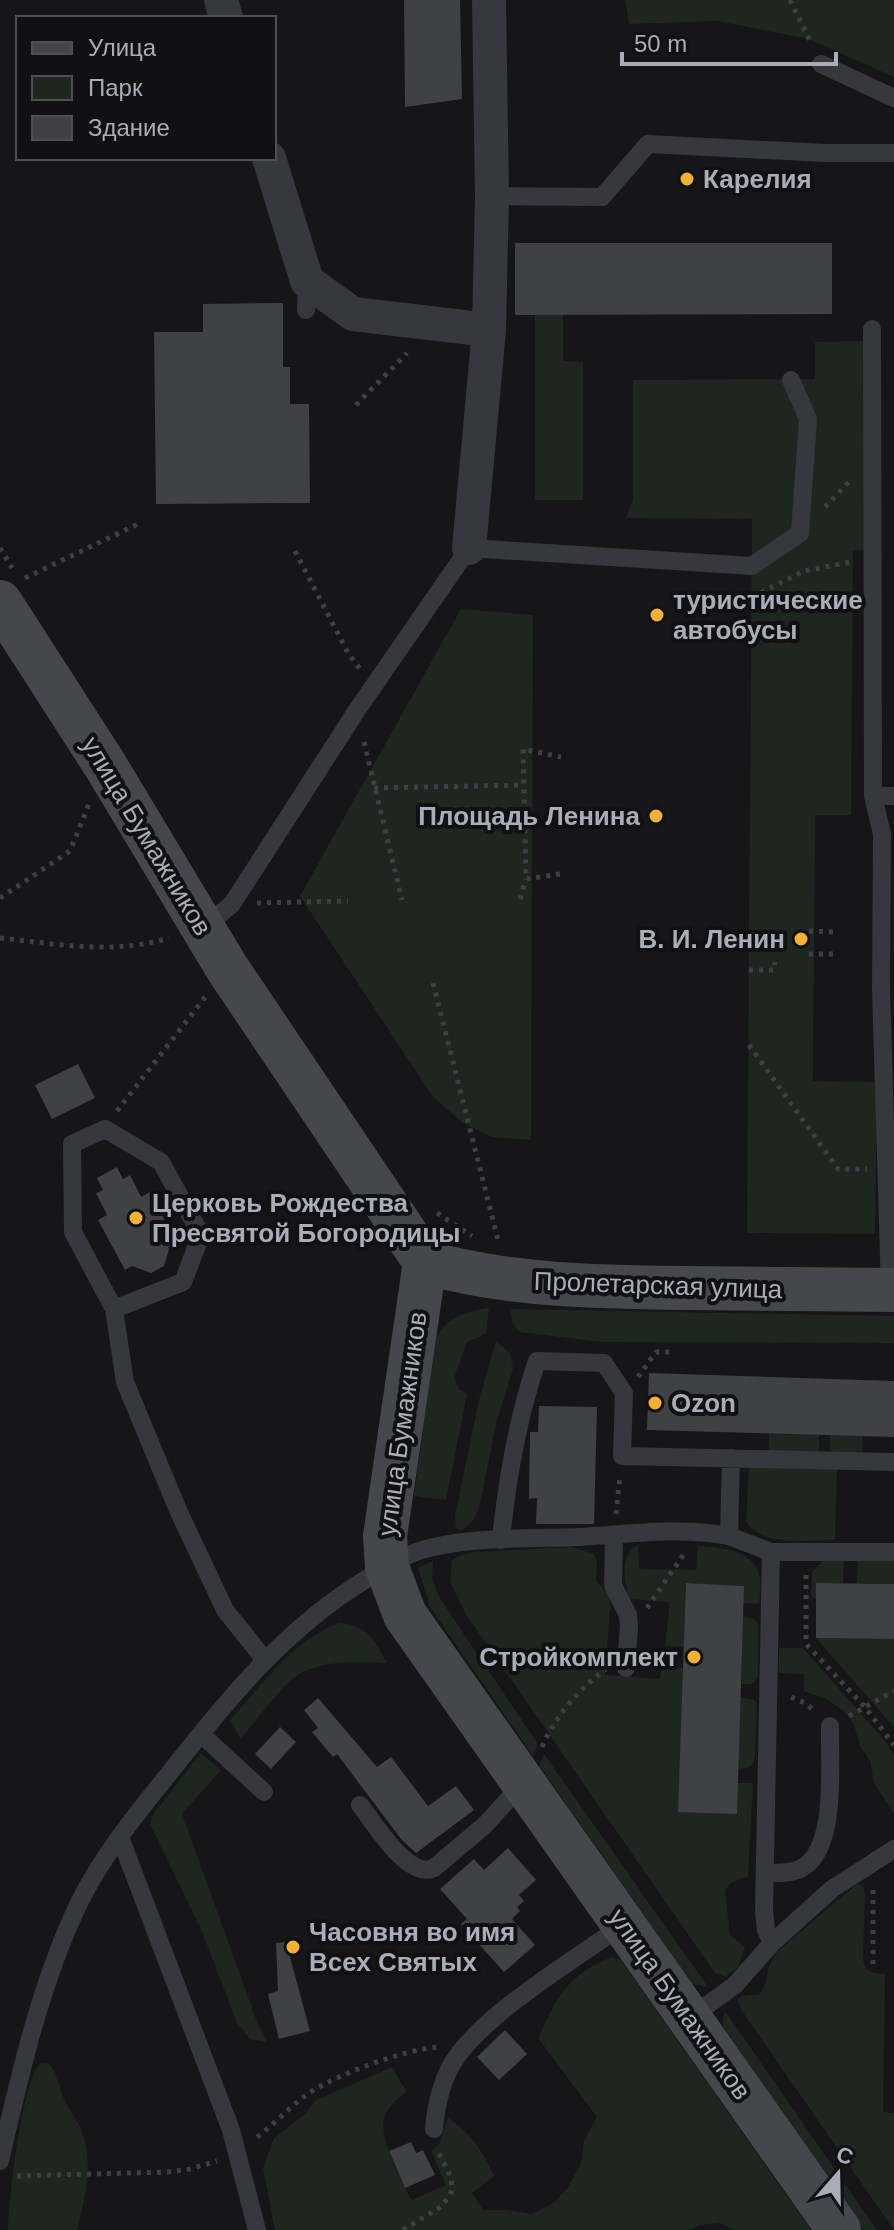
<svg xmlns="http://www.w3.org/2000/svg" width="894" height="2230" viewBox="0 0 894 2230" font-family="Arial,sans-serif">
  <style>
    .green { fill: #1e261f }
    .building { fill: #404145 }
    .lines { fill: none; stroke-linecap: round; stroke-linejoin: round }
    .path { stroke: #3d3f44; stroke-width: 5; stroke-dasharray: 4 6; stroke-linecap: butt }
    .lane { stroke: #37383d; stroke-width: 18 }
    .street { stroke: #37383d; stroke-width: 34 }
    .secondary { stroke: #45474d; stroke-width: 44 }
    .poi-dot { fill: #f2b134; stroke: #111113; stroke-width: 3 }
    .labels { text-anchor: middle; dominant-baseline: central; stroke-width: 8; stroke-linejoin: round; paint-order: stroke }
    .poi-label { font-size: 26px; font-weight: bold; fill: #a8adb8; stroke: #111113; text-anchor: start }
    .street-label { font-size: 26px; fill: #a8adb8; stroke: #111113 }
  </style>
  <rect width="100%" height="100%" fill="#161618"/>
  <path class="green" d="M625,0H894V77L809,39L718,21L629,24Z
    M563,314V361L583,362V500H535V315Z
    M866,341V549L853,551L851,815H815L813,1081L877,1082L875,1234L747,1233L752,519L626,518L633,500V380L815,379V342Z
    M461,609L533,615L531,1140L492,1137L463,1123L433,1097L300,896Z
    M489,1308L486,1334L467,1342L454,1378L459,1389L467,1394L446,1500L414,1496L435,1341C445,1317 465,1312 489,1308Z
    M510,1309L894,1316V1343L601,1342L519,1332L513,1324Z
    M496,1341L510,1353L513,1369L497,1420L480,1504L474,1519L462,1531L456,1528L455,1516L479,1400Z
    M769,1434L819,1435V1452L769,1451Z
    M830,1435L863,1436L862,1453L830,1452Z
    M749,1466L837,1468L835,1540C806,1540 765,1548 746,1522Z
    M638,1545L639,1569L696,1570L698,1546C720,1547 755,1550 760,1577C761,1585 760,1595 759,1604L743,1603V1586L686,1583L684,1647L665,1646L670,1602L630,1599C624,1582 619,1555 638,1545Z
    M571,1547L594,1554L597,1561L596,1581L611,1597L605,1675L660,1679L662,1666L683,1668L738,1783H753L748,1877C737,1880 729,1881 725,1892L730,1935L745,1947L738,1967L726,1977L715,1973L467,1616L450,1581L452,1560L461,1555L475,1552Z
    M824,1560H844L843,1583H817L816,1598L811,1597L812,1572Z
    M858,1560H894V1584L857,1583Z
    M433,1561L432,1578L439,1597L538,1744L533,1756L430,1607L418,1568Z
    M743,1617L755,1619L758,1624V1677L752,1684H741Z
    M339,1623C370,1626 373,1639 387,1663C359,1662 319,1659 295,1677C280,1688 254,1723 241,1739L230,1720C262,1685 293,1640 339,1623Z
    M816,1638L894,1639V1727Z
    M779,1648H803L885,1741L894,1755V1814L874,1783L870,1760L860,1746L854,1725L845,1712L826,1699L804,1691V1674L779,1673Z
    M740,1697L755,1700L757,1704L755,1755C753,1767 749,1768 738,1769Z
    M201,1753L221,1770L182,1814L256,2019L267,2042L250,2039L237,2023L203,1934L150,1824L154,1813Z
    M544,1754L708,1987L692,1984L539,1765Z
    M857,1884L863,1886L865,1893L863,1960C866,1973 872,1973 885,1974L883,2112L894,2113V2230L740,2008L737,2000L742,1996L760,1994C771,1978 763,1970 778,1951Z
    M612,1957L621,1960L811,2230H734L720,2223L701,2225L689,2230H275L263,2168L274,2138L305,2114L316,2100L392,2067L406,2091C399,2098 389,2106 385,2115C377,2136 401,2181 412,2200L446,2185L431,2151L440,2143L448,2118C472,2134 482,2150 494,2176L472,2193L483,2210H507L532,2214L554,2203L567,2189L581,2163L584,2141L597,2117L538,2038C557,1997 567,1975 612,1957Z
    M725,2011L877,2230H864L724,2028L722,2021Z
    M41,2063L50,2064C58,2076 59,2086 64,2099C69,2110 78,2120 82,2132C94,2164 85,2198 77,2230H8C9,2198 21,2084 41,2063Z"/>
  <path class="building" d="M404,0H460L462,99L405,107Z
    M515,243H832V314L515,315Z
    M283,303V367H290V404H309L310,503L156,504L154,332H203V304Z
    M78,1064L95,1098L52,1119L35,1085Z
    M117,1167L123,1179L130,1175L141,1197L150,1192L177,1243L170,1246L164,1266L151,1273L132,1266L125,1270L98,1220L107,1215L96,1193L103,1190L97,1178Z
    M649,1373L894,1381V1437L647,1430Z
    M539,1406L597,1407L594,1524H536L537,1498L529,1499L530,1432H538Z
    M686,1583L744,1586L737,1814L678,1812Z
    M816,1583L894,1584V1639L816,1638Z
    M318,1698L377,1767L391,1757L428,1806L456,1786L474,1810L416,1853L401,1839L337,1754L333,1757L312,1732L318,1728L304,1710Z
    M280,1727L296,1742L271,1769L255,1754Z
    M508,1848L536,1880L519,1895L524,1901L517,1907L520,1911L512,1919L535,1945L504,1972L461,1924L467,1919L440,1889L474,1859L484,1870Z
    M286,1942L310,2031L279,2039L268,1994L278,1991L276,1943Z
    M505,2030L527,2054L499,2080L477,2057Z
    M411,2142L416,2153L423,2150L435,2175L405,2188L389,2151Z"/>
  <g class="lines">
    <path class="path" d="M790,0L812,45
      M356,405L407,353
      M825,507L851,480
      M0,548L12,568
      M295,551L348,653L360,669
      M25,578L138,524
      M752,597L804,571L850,562
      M364,742L402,900
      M374,788L524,785
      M560,874L526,879L523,749L561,757
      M0,898L70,851L89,804
      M520,899L526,879
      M257,903L348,901
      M809,931L835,932
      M0,938C57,944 114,955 169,938
      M809,954H834
      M749,970H774L775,962
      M433,983L499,1244
      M749,1045L838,1169H867
      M117,1111L206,996
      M437,1213L472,1236
      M638,1377L656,1352H673
      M616,1514L620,1476
      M806,1575V1644L865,1707L894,1745
      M647,1608L684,1554
      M647,1655L674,1656
      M791,1697L805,1703L816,1712
      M849,1716L894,1691
      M542,1747C556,1715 578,1690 606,1669
      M873,1964V1889
      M257,2137C275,2124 290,2106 309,2093C338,2074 403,2050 438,2047
      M17,2176L168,2172L190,2169L217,2161
      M403,2230L442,2206L452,2191L451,2177L437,2150"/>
    <path class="lane" d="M821,64L894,98
      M492,196L602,197L648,144L825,153H894
      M306,310L307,281
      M872,329L873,796L882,834L881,988L890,1290
      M873,796H894
      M203,928L232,904L357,710L469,548L752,566L800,533L808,419L791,380
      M114,1309L183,1282L201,1235L161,1162L105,1129L72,1144L73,1232L114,1309L125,1382L178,1510L225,1610L265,1660
      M614,1535L613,1585L628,1615L629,1626L626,1668
      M501,1540C507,1479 517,1420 537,1361L604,1363L624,1393L622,1456L894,1462
      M771,1552H894
      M201,1734L264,1792
      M360,1805C375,1824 408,1880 434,1868L485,1825L523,1783
      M120,1837L231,2130L257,2230
      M765,1873C777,1873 791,1874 802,1868C838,1848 829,1763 830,1726
      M772,1943L832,1889L894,1849
      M691,2017L735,1985L772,1943L766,1930L764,1911L771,1552L729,1536
      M434,2129C436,2106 440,2085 452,2064C481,2015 576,1959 624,1924
      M0,2161C20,2074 41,1981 80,1901C103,1855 135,1816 167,1776C226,1701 285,1628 368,1578C383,1569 399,1558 416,1552C462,1536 530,1539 579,1537C629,1534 679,1527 729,1536L731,1458"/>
    <path class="street" d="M221,0L226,18
      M269,158L307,281L353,314L489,330
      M469,548L489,330L492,196L489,0"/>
    <path class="secondary" d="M0,602L105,765L227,968L425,1262L385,1536L387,1567L405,1615L839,2230
      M425,1262C509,1286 598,1287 686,1288C755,1289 825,1289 894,1290"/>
  </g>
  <g class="poi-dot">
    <circle cx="687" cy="179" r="8"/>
    <circle cx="657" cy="615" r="8"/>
    <circle cx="656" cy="816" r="8"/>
    <circle cx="801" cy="939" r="8"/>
    <circle cx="136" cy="1218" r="8"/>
    <circle cx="655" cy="1403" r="8"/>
    <circle cx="694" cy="1657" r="8"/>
    <circle cx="293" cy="1947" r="8"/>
  </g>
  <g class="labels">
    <g class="poi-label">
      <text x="703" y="179">Карелия</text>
      <text x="673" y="600">туристические<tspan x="673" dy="30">автобусы</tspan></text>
      <text x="640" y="816" text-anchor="end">Площадь Ленина</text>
      <text x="785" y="939" text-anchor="end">В. И. Ленин</text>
      <text x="152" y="1203">Церковь Рождества<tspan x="152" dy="30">Пресвятой Богородицы</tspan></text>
      <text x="671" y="1403">Ozon</text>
      <text x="678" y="1657" text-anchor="end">Стройкомплект</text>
      <text x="309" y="1932">Часовня во имя<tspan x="309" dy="30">Всех Святых</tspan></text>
    </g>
    <g class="street-label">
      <text transform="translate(147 836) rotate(59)">улица Бумажников</text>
      <text transform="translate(658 1285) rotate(2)">Пролетарская улица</text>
      <text transform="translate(402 1424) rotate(-82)">улица Бумажников</text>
      <text transform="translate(680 2004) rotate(55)">улица Бумажников</text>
    </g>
  </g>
  <rect x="16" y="16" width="260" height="144" fill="#111113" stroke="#4d4f55" stroke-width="2"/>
  <rect x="32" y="42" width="40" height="12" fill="#45474d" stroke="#4d4f55" stroke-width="2"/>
  <text x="88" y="56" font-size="24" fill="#a8adb8">Улица</text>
  <rect x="32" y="76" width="40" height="24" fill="#1e261f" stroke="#4d4f55" stroke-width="2"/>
  <text x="88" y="96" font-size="24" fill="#a8adb8">Парк</text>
  <rect x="32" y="116" width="40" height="24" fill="#404145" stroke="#4d4f55" stroke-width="2"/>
  <text x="88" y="136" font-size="24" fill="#a8adb8">Здание</text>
  <g transform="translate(838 2174) rotate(20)" stroke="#111113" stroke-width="6" paint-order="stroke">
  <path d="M0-6L14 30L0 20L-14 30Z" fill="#a8adb8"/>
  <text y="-12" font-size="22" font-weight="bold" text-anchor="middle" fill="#a8adb8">С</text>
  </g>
  <path d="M622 52v12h214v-12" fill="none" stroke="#a8adb8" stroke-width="4"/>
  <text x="634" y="52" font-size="24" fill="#a8adb8" stroke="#111113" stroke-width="6" paint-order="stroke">50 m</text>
</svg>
